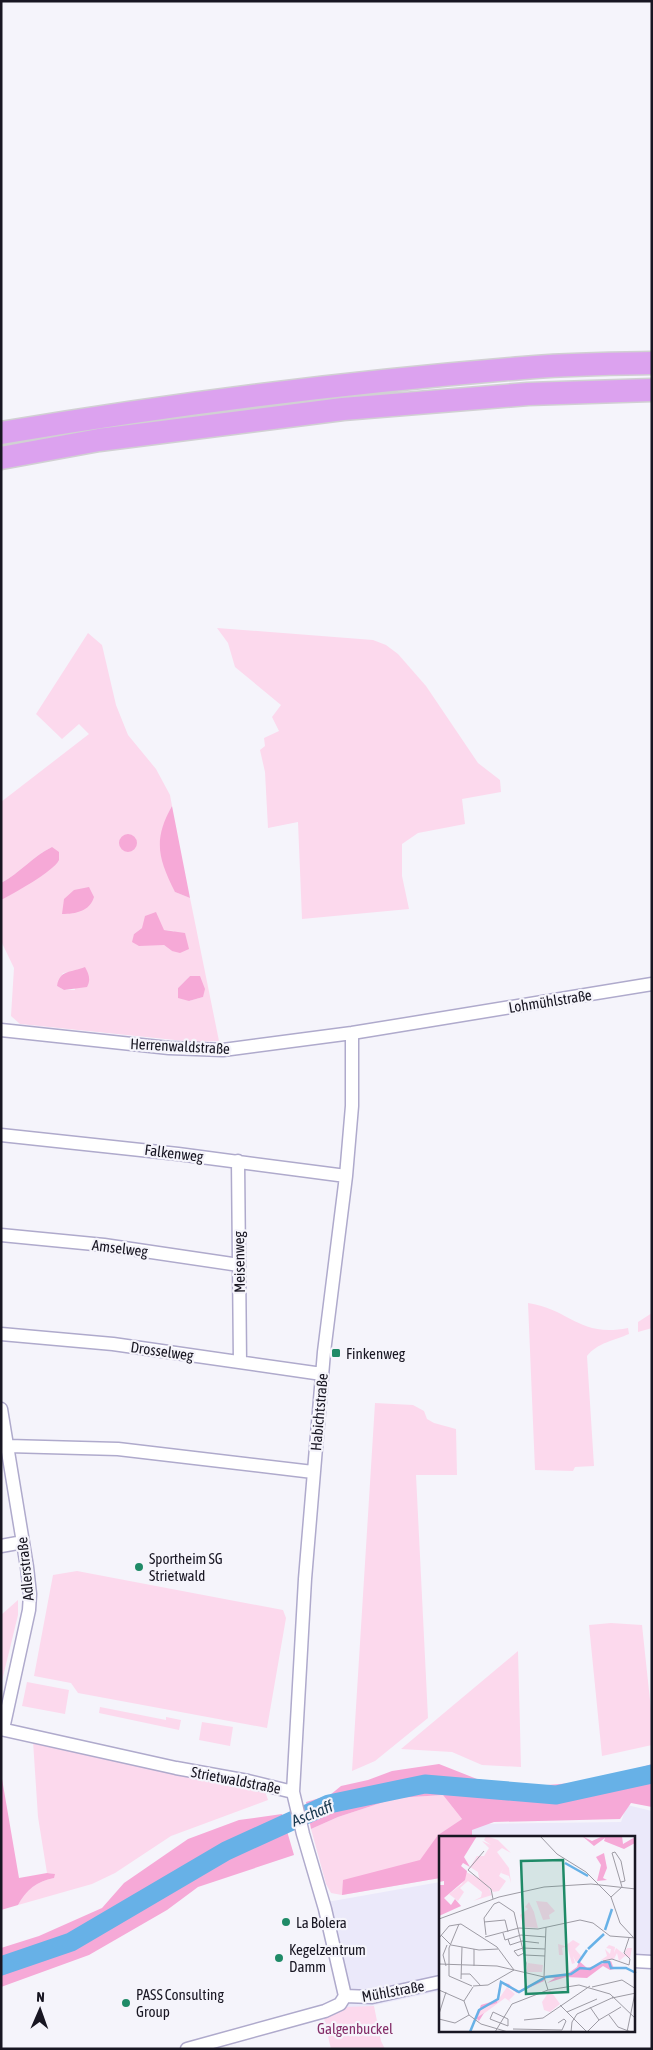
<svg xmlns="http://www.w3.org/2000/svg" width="653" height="2050" viewBox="0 0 653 2050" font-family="'Asap Condensed',sans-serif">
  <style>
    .built { fill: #ebe9fa }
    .green { fill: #fcd9ed; fill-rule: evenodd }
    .forest { fill: #f6a9d7 }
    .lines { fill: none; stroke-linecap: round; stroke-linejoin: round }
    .river { stroke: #67b1e7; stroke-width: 19 }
    .minor-casing { stroke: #afaacc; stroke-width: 15 }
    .motorway-casing { stroke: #d1d0d3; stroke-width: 25 }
    .minor { stroke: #fff; stroke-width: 12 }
    .motorway { stroke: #dca2ef; stroke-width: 22 }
    .poi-dot { fill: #1f8a67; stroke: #f5f4fb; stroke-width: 2 }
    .labels { text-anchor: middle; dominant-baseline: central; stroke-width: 4.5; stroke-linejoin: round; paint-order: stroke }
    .street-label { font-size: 15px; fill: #181622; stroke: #f5f4fb }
    .poi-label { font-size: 15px; fill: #181622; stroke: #f5f4fb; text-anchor: start }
    .park-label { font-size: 15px; fill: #852e69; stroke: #f5f4fb }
    .water-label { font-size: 16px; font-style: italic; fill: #18384f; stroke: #f5f4fb }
    .inset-river { fill: none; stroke: #67b1e7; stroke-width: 2.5 }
    .inset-road { fill: none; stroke: #9d9ba4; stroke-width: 1 }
    .view { fill: #1f8a67; fill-opacity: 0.15; stroke: #1f8a67; stroke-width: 2.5 }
    .inset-edge { fill: none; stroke: #181622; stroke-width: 2.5 }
  </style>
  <rect width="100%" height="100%" fill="#f5f4fb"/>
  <path class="built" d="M627,1805L652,1811V1965L634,1964V1838L470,1837L469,1824L621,1822Z
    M440,1882V1991L348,2011L327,1902Z"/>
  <path class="green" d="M217,628L373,640L386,645L398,654L426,686L478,763L500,780L501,792L462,799L465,824L418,833L402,844V876L409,909L302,919L298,822L268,828L265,772L260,750L265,746L264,738L279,731L272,717L281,705L235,667L228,643Z
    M88,633L102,645L116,705L128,735L156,769L170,795L172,806L168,814L175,892L190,898L219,1041L194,1042L20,1024L11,1016L14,968L1,941V900L32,881L52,847C33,856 20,873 1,883V802L89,734L79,724L62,739L36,714ZM142,928L174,931L172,951L164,945H152L134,934ZM73,972L75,990H64L57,986L63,973ZM190,976L203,997L189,1001L178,988Z
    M528,1303C570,1309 579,1338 628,1328L629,1334C615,1340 597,1343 587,1356L594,1466L575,1467L573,1471L535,1470Z
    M652,1313V1328L638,1332V1322Z
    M375,1403L413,1405L424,1411L427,1419L434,1423L456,1429L457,1475H416L428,1718L375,1761L352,1771Z
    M77,1571L283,1610L286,1618L267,1728L78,1693L71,1683L34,1676L53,1575Z
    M18,1600V1615L1,1685V1615Z
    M611,1623L642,1625L652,1719V1745L602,1756L589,1625Z
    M518,1651L521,1767L482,1765L452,1752L401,1749Z
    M27,1682L69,1690L65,1714L22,1706Z
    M100,1707L166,1720V1717L181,1720L179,1730L99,1713Z
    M202,1722L233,1727L230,1746L199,1740Z
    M33,1741L246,1785L265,1791L268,1800L171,1836L115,1873L92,1884L18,1905C26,1890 37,1881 54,1878V1874L47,1873L38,1817Z
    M443,1795L462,1819L438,1835L440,1839V1878L342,1895L331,1893L326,1884L311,1829L338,1817L396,1798Z
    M374,2006L381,2041L385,2049H331L324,2019L345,2007Z"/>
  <path class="forest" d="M172,806L190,898L175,892C158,858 153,840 172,806Z
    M119 843a9 9 0 1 1 18 0a9 9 0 1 1-18 0Z
    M52,847L59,852C59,853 59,859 59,860C54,871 13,894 1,900V883C20,873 33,856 52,847Z
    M89,887L94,897C90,911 76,914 62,914L64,899L74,890Z
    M156,912L164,930L185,933L189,949L180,953L172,951L164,945L139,946L132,942L134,934L142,928L145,916Z
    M85,967C89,974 91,980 87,987L64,990L57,986C60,969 71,973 85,967Z
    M190,976H200L205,989L203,997L189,1001L178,998V988Z
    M439,1764L477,1779L522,1787L597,1781L652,1764V1807L631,1803L620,1819L494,1822L472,1830V1837L440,1838V1878L342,1895L343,1880L420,1860L438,1835L462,1819L443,1795L396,1798L338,1817L311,1829L306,1802L330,1795L341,1786L368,1780L392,1771Z
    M1,1773L19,1878L47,1873L55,1874L54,1878C37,1881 26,1890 18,1905L1,1910Z
    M282,1814L294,1855L198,1887L167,1910L89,1955L1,1987V1948L39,1936L102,1908L124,1883L188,1839L239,1820Z"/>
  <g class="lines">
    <path class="river" d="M1,1966L71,1942L226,1851L329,1804L425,1784L556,1795L652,1774"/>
    <g class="minor-casing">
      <path id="minor" d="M1,1030L169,1048L223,1050L352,1033L652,984
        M1,1135L178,1154L346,1176
        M238,1161L240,1362
        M1,1235L104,1245L239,1265
        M1,1334L113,1344L322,1374
        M1,1409L27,1567L30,1594L29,1610L3,1729
        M8,1446L118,1449L313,1472
        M1,1546L23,1542
        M1,1729L176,1768L248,1781L293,1792
        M634,1961L652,1962
        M345,1996L325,1909L303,1834L293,1792L305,1579L324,1352L346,1176L352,1106V1033
        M345,1996L372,1997L440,1982
        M187,2049L325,2011L340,2004L345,1996"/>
    </g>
    <g class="motorway-casing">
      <path id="motorway" d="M1,433C173,404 350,382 523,368C566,364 609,364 652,363
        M1,458L99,440L343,409L528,394L652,390"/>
    </g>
    <use href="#minor" class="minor"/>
    <use href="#motorway" class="motorway"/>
  </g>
  <g class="poi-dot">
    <rect x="331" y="1348" width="10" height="10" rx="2.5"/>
    <circle cx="139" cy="1567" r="5"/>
    <circle cx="286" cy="1922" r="5"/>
    <circle cx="279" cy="1958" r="5"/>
    <circle cx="126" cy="2003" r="5"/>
  </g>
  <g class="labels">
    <g class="street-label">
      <text transform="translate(550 1001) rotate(-9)">Lohmühlstraße</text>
      <text transform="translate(180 1046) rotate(3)">Herrenwaldstraße</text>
      <text transform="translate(174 1153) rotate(7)">Falkenweg</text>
      <text transform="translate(120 1248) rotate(7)">Amselweg</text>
      <text transform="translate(239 1262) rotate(-91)">Meisenweg</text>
      <text transform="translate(162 1351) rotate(8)">Drosselweg</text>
      <text transform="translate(319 1412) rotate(-85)">Habichtstraße</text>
      <text transform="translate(25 1569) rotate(-96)">Adlerstraße</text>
      <text transform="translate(236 1780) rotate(11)">Strietwaldstraße</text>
      <text transform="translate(393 1991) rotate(-10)">Mühlstraße</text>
    </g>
    <g class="poi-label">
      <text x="346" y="1353">Finkenweg</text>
      <text x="149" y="1558">Sportheim SG<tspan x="149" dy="17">Strietwald</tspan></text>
      <text x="296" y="1922">La Bolera</text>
      <text x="289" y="1949">Kegelzentrum<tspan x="289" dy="17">Damm</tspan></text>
      <text x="136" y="1994">PASS Consulting<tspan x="136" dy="17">Group</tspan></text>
    </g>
    <g class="park-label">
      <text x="355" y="2028">Galgenbuckel</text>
    </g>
    <g class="water-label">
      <text transform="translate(312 1813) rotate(-22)">Aschaff</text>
    </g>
  </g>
  <g transform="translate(439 1836)">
    <rect width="196" height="196" fill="#f5f4fb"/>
    <path d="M47,0L59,4L72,17L63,12L58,16L70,32L72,47L70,40L62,37L64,33L60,40L67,45L60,55L54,56L49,50L53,59L34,65L42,61L43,56L29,45L21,52L25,56L19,65L10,58L23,48L27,36L40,42L39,36L31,31L38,20H45L50,12L43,5L52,9L45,4ZM97,65L108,66L116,75L110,79L111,83L104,84ZM90,66L95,76L99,92L85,91L81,79L89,73L86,71ZM134,104L141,108L136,113L143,121L137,126L134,120L136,127L133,128L128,110L123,112L124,119H120L119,108L126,110ZM170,109L176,111L175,117L177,112L185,118L188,112H193L191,122L186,120L180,125L178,117L175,123L162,124L168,120L166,113L171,118L172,113L167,112ZM89,127L104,129L103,136H87ZM68,151L76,158L70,164L73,167L66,162L39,182L43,172L57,167ZM111,154L121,168L111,176L105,174L103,166Z" fill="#fcd9ed"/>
    <path d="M0,0H38L25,21L31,31L24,27L22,30L28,35L26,44L5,62L12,69L16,63L22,70L0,80V49H5V45L0,46ZM143,0L153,5L164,0H183L184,8L196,1V7L185,13L165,5L166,2L155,10ZM165,17L168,32L164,42L168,44L158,45L162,29L157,21ZM140,125L148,132L172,125L175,133L171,134L164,130L148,142L127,141L108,147L116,142L106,141L128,138L138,131ZM104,142L105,145L78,157L62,146L58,167L43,172L39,181L45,177L40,185L37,182L42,169L58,164L61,146L70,148L78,156Z" fill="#f6a9d7"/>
    <path class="inset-river" d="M126,27L149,40M166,94L173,73M149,113L165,98M139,127L148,114M31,196L40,174L59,163L62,146L80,156L107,141L132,138L141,132L151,133L163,126H170L172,132H187L197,137"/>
    <path class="inset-road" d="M101,0L118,18L147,36L172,61L181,87L194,101M45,15L29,34L52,53L54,63M172,61L183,51L173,17L176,16L182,25L186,45L182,46M0,83L60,61L105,51L152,48L197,53M45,86L66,84L69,96M20,88L10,112V140L33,150M107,91L105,141L109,154M64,97L66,104L82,99L107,101M2,99L12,109L40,114L59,113M47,99L45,82L55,68L60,66L75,76L87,127L86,137M46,101L80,92L99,93L141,84L154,87L171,100L197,102M0,102L10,90L22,88L58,111L75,134M69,103L71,109L83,105L100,107M85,117L79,120L75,115L84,112L106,113M86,119L106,120M164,125L173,123L190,129L191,123L185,117L190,102M0,128L58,130L105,141M7,130L4,119L8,109M35,130V113M22,138H31L42,150M22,143L23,111M34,150L49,149L75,134M153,151L183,144L197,153M0,154L25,165L30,179M173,162L197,157M25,165L34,151M121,169L148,196M151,171L160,184M54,176L69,183V190L51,183ZM128,176L158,163M0,178L7,156M30,179L42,188L69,196M170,179L179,191L192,196M0,183L16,187L30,179M85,184L104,182L151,150M160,184L182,171M74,193L123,194L127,185L125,183L119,187M56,196L73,168L109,154L140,149L171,158L197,183M132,196L133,186L138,178L175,161M148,196L160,184M188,196L196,157"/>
    <path class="view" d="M124,24L129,156L87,158L82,25Z"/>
    <rect width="196" height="196" class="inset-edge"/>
  </g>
  <rect width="653" height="2050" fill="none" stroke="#181622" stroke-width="5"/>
  <g transform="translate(40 2010) rotate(2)" stroke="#f5f4fb" stroke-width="4" paint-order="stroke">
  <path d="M0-4L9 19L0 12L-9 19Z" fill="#181622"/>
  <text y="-8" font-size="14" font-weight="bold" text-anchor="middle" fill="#181622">N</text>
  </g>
</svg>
